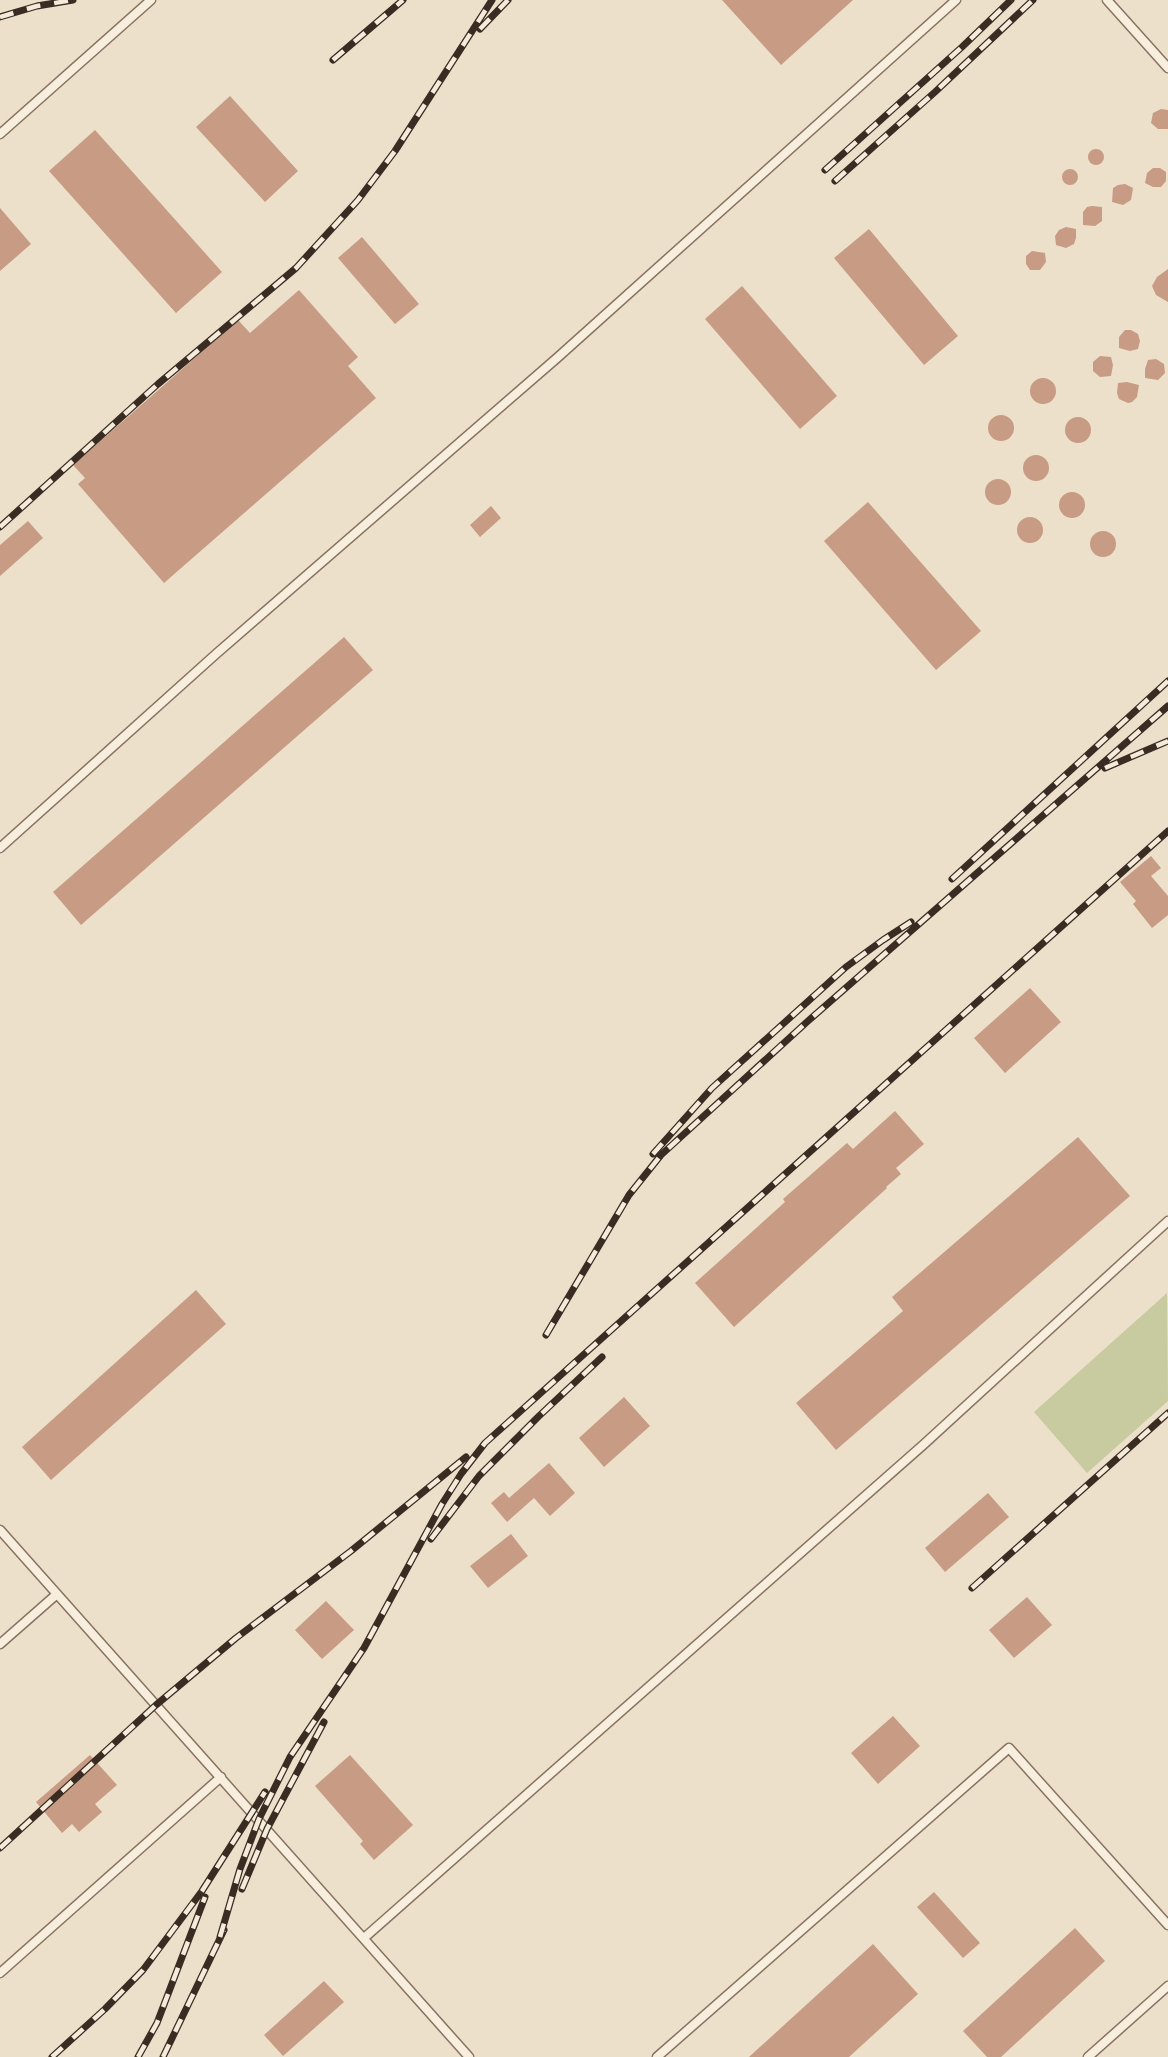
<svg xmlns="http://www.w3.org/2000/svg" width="1168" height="2057" viewBox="0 0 1168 2057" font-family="Bitter,serif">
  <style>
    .green { fill: #c8ca9f }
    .building { fill: #c79b84 }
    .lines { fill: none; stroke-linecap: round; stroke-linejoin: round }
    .service-casing { stroke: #887260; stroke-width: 11 }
    .service { stroke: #f7eede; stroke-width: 8 }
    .rail-casing { stroke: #3a2c22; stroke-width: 7 }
    .rail { stroke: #f4ebda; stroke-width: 4.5; stroke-dasharray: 14; stroke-linecap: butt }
  </style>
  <rect width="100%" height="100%" fill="#ece0cb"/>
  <path class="green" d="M1167,1293L1168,1401L1087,1473L1034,1412Z"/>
  <path class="building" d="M722,0H853L781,65Z
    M230,96L298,171L265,202L196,127Z
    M1161,109L1168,110V129H1158L1151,123L1153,113Z
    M95,130L222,272L176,313L49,171Z
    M1088 157a8 8 0 1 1 16 0a8 8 0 1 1-16 0Z
    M1153,168H1160L1166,172V181L1161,187H1153L1145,183L1147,173Z
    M1062 177a8 8 0 1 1 16 0a8 8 0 1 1-16 0Z
    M1125,184L1133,188L1131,200L1123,205L1112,202L1113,188L1118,185Z
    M1092,206L1102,207V221L1095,226L1083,225V212L1087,207Z
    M0,208L31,244L0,271Z
    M1066,227L1076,229V238L1074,244L1066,248L1056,245L1055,236L1059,230Z
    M869,229L958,336L924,365L834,258Z
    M362,237L419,304L395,324L338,258Z
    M1032,251L1045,253L1046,262L1040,270H1030L1026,264V256Z
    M1168,269V302L1156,295L1152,286L1157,277Z
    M742,286L837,396L800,429L705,319Z
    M299,290L358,357L348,366L376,398L164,583L78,484L85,478L73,465L238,320L250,333Z
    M1125,330H1131L1138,334L1140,341L1138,349L1130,351L1119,348V337Z
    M1100,356L1111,357L1113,365L1111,376L1100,377L1093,371V362Z
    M1156,359L1164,364L1165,373L1158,380L1145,378V369L1148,360Z
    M1030 391a13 13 0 1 1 26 0a13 13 0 1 1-26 0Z
    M1127,382L1139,385L1137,397L1132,402L1128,403L1119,399L1117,393L1118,383Z
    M988 428a13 13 0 1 1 26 0a13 13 0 1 1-26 0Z
    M1065 430a13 13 0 1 1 26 0a13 13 0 1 1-26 0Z
    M1023 468a13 13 0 1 1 26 0a13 13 0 1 1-26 0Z
    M985 492a13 13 0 1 1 26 0a13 13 0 1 1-26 0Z
    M1059 505a13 13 0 1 1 26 0a13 13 0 1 1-26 0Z
    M868,502L981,631L936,670L824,541Z
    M491,506L501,518L480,537L470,525Z
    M1017 530a13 13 0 1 1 26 0a13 13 0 1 1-26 0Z
    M28,521L43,538L0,576V545Z
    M1090 544a13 13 0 1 1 26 0a13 13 0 1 1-26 0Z
    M344,637L373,670L81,925L53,892Z
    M1151,856L1161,868L1151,876L1168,896V915L1152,928L1133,904L1136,901L1120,882Z
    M1030,988L1061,1022L1005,1073L974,1038Z
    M895,1111L924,1144L896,1168L901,1174L886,1187L887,1188L734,1327L695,1283L785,1202L783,1199L847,1143L853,1149Z
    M1078,1137L1130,1196L836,1450L796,1403L903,1311L892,1297Z
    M196,1290L226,1324L51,1480L22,1447Z
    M624,1397L650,1426L604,1467L579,1438Z
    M549,1463L575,1493L550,1516L534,1498L507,1522L491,1503L504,1492L509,1498Z
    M988,1493L1009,1517L945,1572L925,1548Z
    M511,1534L528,1556L488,1588L470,1566Z
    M1027,1597L1052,1625L1014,1658L989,1630Z
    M326,1601L354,1630L322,1659L295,1630Z
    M893,1716L920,1746L878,1784L851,1753Z
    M90,1755L117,1785L95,1804L102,1812L79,1832L72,1824L62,1833L36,1802Z
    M350,1755L413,1825L374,1860L360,1844L363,1841L315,1786Z
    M934,1892L980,1943L963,1958L917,1907Z
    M1075,1928L1105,1961L1001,2057H987L963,2031Z
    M873,1944L918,1994L849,2057H749Z
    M324,1981L344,2002L283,2056L264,2035Z"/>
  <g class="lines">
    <g class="service-casing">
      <path id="service" d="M1107,0L1168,68
        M0,134L151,0
        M0,848L216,654L557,358L956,0
        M0,1530L469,2057
        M0,1644L57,1594
        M364,1938L923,1445L1168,1221
        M0,1973L221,1777
        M657,2057L1009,1748L1168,1925
        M1088,2057L1168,1986"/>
    </g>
    <use href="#service" class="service"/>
    <g class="rail-casing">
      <path id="rail" d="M0,17L37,6L73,0
        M480,29L508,0
        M333,60L403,0
        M825,170L962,47L1011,0
        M835,181L935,92L1033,0
        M0,527L158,384L296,268L358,200L395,151L492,0
        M1105,768L1168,741
        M952,879L1168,681
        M653,1154L712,1088L846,967L883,940L911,922
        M546,1335L629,1195L661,1155L808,1021L1168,706
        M431,1539L479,1476L539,1416L602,1357
        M972,1588L1168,1413
        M0,1848L156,1705L236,1638L351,1551L466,1457
        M242,1889L267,1829L324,1722
        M220,1937L240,1869L259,1819L290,1757L364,1648L442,1504L461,1474L485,1443L1168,831
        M52,2057L105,2009L143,1970L202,1891L265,1792
        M138,2057L157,2023L205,1897
        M163,2057L224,1930"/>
    </g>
    <use href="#rail" class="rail"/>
  </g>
</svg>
